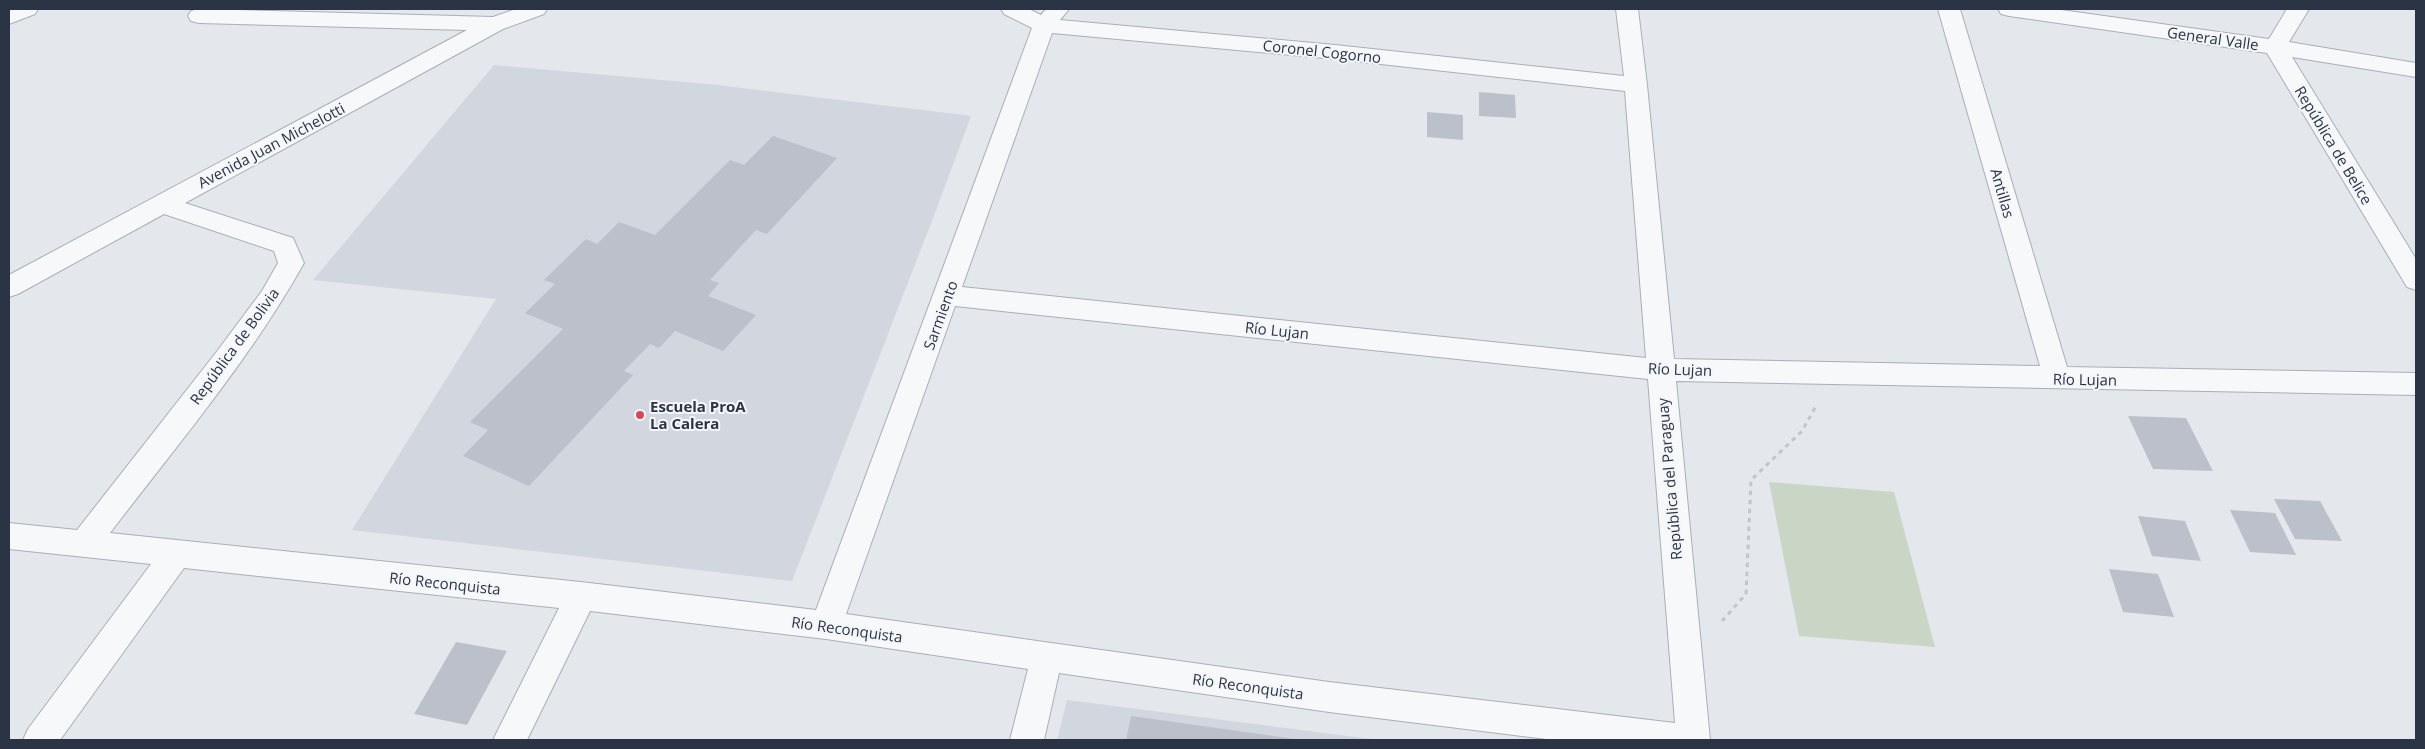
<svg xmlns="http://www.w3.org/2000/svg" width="2425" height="749" viewBox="0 0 2425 749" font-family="'Open Sans',sans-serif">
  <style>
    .built { fill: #d2d6de }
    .green { fill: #c9d6c5 }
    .building { fill: #bbc0ca }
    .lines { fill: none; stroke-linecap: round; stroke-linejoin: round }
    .minor-casing { stroke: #a9aeb7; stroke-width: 2 }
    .path { stroke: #c2c5cb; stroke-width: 3; stroke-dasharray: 4.5 4.5; stroke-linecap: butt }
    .minor { fill: #f7f8fa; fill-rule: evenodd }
    .poi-dot { fill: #d1495b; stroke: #f4f6f9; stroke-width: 2 }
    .labels { text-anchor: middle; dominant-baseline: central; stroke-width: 4; stroke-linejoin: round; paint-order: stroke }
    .street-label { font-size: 15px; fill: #2b3445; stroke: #f4f6f9 }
    .poi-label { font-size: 15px; font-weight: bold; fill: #2b3445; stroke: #f4f6f9; text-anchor: start }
  </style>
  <rect width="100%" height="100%" fill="#e4e7ec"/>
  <path class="built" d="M494,65L718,85L971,116L935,213L792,581L352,530L496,299L313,280Z
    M1067,700L1379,740H1057Z"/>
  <path class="green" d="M1769,482L1894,492L1935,647L1799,636Z"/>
  <path class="building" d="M1479,92L1515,95L1516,118L1479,116Z
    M1427,112L1463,115V140L1427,137Z
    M773,136L837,158L767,234L756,230L710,280L719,283L708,296L756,315L723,351L675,331L659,348L650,344L624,371L633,375L529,486L463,456L488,430L470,422L563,329L525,313L555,284L544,280L586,239L597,244L619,222L655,235L730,160L744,165Z
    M2128,416L2186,418L2213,471L2153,469Z
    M2274,499L2320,501L2342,541L2295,539Z
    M2230,510L2275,513L2296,555L2250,552Z
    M2138,516L2185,521L2201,561L2152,556Z
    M2109,569L2158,574L2174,617L2123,612Z
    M456,642L507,651L467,725L414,714Z
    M1131,716L1295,739V740H1126Z"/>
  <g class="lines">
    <g class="minor-casing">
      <path id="minor" d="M9,9H38L35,14L9,24Z
        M199,9L493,17L516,9H547L544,14L503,29L185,203L293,238L304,263C250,360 177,445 110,533L581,582L816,610L1032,28L1004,14L1001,9H1029L1041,15L1046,9H1069L1060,20L1335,45L1624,76L1616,9H1638L1647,85L1674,359L2040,366L1938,9H1960L2067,367L2416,373V395L1676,381L1710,740H1555L1329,712L1059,673L1044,740H1010L1028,669L826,639L590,611L527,740H493L559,608L184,568L60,740H23L28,729L151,564L9,549V523L77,530L218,350L262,291L278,263L274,251L164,214L18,294L9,297V275L467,30L199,23L191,21L188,16L191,11ZM1052,33L1335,59L1625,91L1646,358L962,287ZM955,306L1648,379L1675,723L1329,682L846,614Z
        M1998,9H2054L2269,39L2287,9H2309L2289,42L2416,63V77L2292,57L2416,259V290L2407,287L2267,53L2009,16L2001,14Z"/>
    </g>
    <path class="path" d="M1722,621L1746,594L1751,480L1802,431L1816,406"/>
    <use href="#minor" class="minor"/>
  </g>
  <circle class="poi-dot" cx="640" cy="415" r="5"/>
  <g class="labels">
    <g class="street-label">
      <text transform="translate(2213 38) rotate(8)">General Valle</text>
      <text transform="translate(1322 51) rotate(6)">Coronel Cogorno</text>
      <text transform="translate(271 145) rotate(-28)">Avenida Juan Michelotti</text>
      <text transform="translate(2334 145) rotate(59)">República de Belice</text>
      <text transform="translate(2003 193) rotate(74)">Antillas</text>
      <text transform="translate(940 315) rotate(-70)">Sarmiento</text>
      <text transform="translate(1277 330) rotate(6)">Río Lujan</text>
      <text transform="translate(234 346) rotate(-54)">República de Bolivia</text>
      <text transform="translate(1680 369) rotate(2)">Río Lujan</text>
      <text transform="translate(2085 379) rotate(1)">Río Lujan</text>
      <text transform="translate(1669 479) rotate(-95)">República del Paraguay</text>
      <text transform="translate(445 583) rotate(6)">Río Reconquista</text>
      <text transform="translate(847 629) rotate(8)">Río Reconquista</text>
      <text transform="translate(1248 686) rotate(8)">Río Reconquista</text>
    </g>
    <g class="poi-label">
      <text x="650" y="406">Escuela ProA<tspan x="650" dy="17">La Calera</tspan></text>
    </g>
  </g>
  <rect width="2425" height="749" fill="none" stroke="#2b3445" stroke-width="20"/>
</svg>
